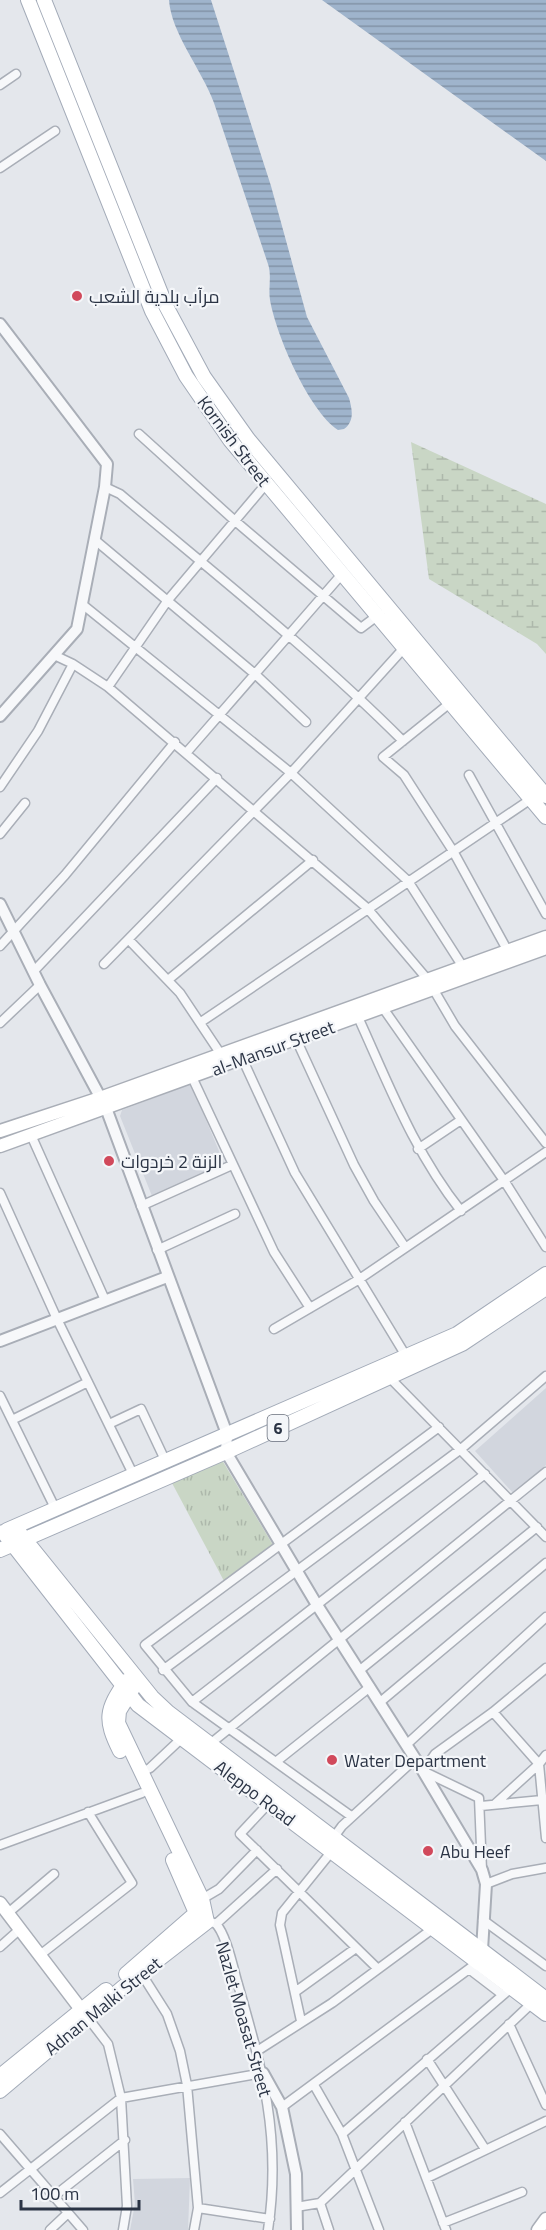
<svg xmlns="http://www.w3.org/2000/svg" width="546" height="2230" viewBox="0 0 546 2230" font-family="'Titillium Web',Cairo,sans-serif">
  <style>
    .built { fill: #d2d6de }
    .grass { fill: url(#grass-tufts) }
    .wetland { fill: url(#wetland-marsh) }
    .water { fill: url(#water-rules) }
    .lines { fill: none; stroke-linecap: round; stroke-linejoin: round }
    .minor-casing { stroke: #a9aeb7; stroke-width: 11 }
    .tertiary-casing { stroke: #a9aeb7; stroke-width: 14 }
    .secondary-casing { stroke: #a9aeb7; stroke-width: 15 }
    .primary-casing { stroke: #a3abb8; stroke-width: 16 }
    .minor { stroke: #f7f8fa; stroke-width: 8 }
    .tertiary { stroke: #f7f8fa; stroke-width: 10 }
    .secondary { stroke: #fff; stroke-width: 12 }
    .primary { stroke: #fff; stroke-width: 14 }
    .poi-dot { fill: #d1495b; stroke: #f4f6f9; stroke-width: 2 }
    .labels { text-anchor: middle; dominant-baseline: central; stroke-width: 4.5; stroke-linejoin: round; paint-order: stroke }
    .shield { fill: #f4f6f9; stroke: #676e7b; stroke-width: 1.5 }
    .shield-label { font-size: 16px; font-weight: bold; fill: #2b3445 }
    .poi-label { font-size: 18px; fill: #2b3445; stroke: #f4f6f9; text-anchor: start }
    .street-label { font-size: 18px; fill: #2b3445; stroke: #f4f6f9 }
  </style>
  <defs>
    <pattern id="grass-tufts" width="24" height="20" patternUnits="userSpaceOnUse" patternTransform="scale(1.5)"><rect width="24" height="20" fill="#c9d6c5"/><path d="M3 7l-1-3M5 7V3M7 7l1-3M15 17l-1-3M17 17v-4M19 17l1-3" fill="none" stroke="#adb8ab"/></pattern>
    <pattern id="wetland-marsh" width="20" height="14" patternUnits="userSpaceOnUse" patternTransform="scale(1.5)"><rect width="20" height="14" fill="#c9d6c5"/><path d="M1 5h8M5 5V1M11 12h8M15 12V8" fill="none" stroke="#adb8ab"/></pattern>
    <pattern id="water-rules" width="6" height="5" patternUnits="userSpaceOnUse" patternTransform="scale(1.5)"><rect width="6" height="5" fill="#9fb4cc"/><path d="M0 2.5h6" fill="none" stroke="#8293a7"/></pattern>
  </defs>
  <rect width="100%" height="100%" fill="#e4e7ec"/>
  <path class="built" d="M191,1084L224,1163L152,1196L120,1116L122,1110Z
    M546,1388V1465L513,1493L475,1451Z
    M190,2178L188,2230H130L135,2204L133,2179Z"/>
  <path class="grass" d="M222,1460L273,1545L224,1581L172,1483Z"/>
  <path class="wetland" d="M411,442L546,504V654L537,644L429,579Z"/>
  <path class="water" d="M169,0H211L271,186L307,317L349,398C352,409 355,421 344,429L338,430C309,411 276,335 270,300C268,288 272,276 268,264L214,103C202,70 171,33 169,0Z
    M322,0H546V161Z"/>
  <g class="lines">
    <g class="minor-casing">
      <path id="minor" d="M0,85L16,74
        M0,168L55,131
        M139,434L234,520L361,628L377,616
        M105,487L120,494C215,574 314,652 403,741
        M95,540L256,675L306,722
        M82,604L291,773L408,881L463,967
        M54,655L73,664L108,687L367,908L428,980L455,1026L546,1143
        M108,687L168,600L266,484
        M450,703L383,757L404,775L453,851L510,955
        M187,752L342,574
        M469,775L546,914
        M0,787L38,731L73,664
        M0,834L25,803
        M129,940L180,993L224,1059
        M0,946L65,875L175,742
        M104,964L291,773L404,648
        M33,972L217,778
        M168,980L313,860
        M383,1008L505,1182L546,1247
        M358,1017C389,1085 414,1152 461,1211
        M201,1022L531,799
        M0,1023L40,985
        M296,1039L354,1165L374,1201L405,1247
        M242,1058L295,1173L406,1356
        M192,1077L274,1252L310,1308
        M31,1135L105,1300
        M418,1149L461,1120
        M0,1193L57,1319L133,1474
        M141,1206L232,1165
        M157,1250L235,1214
        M274,1329L358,1280L546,1152
        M389,1373V1377L546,1537
        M0,1396L55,1508
        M12,1420L88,1382
        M109,1424L141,1409L165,1460
        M163,1670L461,1449L546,1376
        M360,1670L537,1527
        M192,1702L485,1474
        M379,1703L546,1563
        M493,1712L539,1764L495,1804
        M210,1744L546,1472
        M406,1745L546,1617
        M546,1755L539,1764L546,1838
        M277,1761L370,1687
        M140,1773L150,1768L182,1738
        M269,1803L240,1834L378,1969
        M481,1806L542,1800
        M351,1816L192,1702L145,1645L439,1427
        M0,1845L142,1793
        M482,1870L479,1798L423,1771L435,1754L493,1712L546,1668
        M486,1884L512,1874L546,1868
        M202,1899L219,1889L257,1850
        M8,1913L54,1874
        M204,1919C207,1922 213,1922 216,1924C226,1934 233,1967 237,1981C262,2068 282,2137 268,2230
        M483,1920L546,1966
        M216,1924L277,1869
        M0,1947L20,1929
        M40,1955L132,1883L88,1812
        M469,1969L503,1995
        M141,1973L167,2014L180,2051L187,2085L198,2208L194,2230
        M295,1992L356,1948
        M88,2018L108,2044L121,2098L127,2206L123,2230
        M301,2021L280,1925L282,1913L332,1851L334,1837L342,1826L415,1759
        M509,2024L546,2105
        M257,2051L332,2003L435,1927
        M427,2059L485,2149
        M314,2085L342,2134L379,2230
        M282,2107L477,1963
        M405,2122L446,2230
        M0,2134L83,2230
        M342,2134L511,1988
        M427,2178L546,2121
        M0,2193L121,2098L263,2073
        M53,2197L125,2140
        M320,2203L329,2230
        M296,2207L320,2203L532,2003
        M198,2208L270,2219
        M443,2223L522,2192
        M50,2230L67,2214"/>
    </g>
    <g class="tertiary-casing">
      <path id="tertiary" d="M0,324L107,464L105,487L77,629L0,716
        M0,904L40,985L106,1108L227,1434L226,1452L317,1605L423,1771L482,1870L486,1884L482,1950
        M0,1341L167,1277
        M263,2073L282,2107L296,2174L297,2230"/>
    </g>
    <g class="secondary-casing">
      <path id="secondary" d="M0,1131L100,1098L546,937
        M0,1146L546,948
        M0,1903L86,2016
        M538,2230L546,2219"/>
    </g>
    <g class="primary-casing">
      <path id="primary" d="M28,0L152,311L186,376L230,440L546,817
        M44,0L166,306L204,377L248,439L546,796
        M15,1527L152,1697L168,1712L546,1999
        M7,1530L457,1334L546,1274
        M3,1532L138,1705L546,2014
        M0,1550L226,1452L462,1344L546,1288
        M120,1751C104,1719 106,1710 126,1681
        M126,1974L196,1913L173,1860
        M0,2076L106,1990
        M0,2091L122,1988L207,1922L202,1899L118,1723L119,1711L133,1688"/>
    </g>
    <use href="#minor" class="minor"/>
    <use href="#tertiary" class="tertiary"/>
    <use href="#secondary" class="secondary"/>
    <use href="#primary" class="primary"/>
  </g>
  <g class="poi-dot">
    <circle cx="77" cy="296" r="6"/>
    <circle cx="109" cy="1161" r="6"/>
    <circle cx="332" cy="1760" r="6"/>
    <circle cx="428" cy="1851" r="6"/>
  </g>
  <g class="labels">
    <rect class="shield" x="267.5" y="1415" width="21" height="26" rx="4.5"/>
    <g class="shield-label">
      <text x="278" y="1428">6</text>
    </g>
    <g class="poi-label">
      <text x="89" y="296">مرآب بلدية الشعب</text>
      <text x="121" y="1161">الزنة 2 خردوات</text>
      <text x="344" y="1760">Water Department</text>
      <text x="440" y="1851">Abu Heef</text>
    </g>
    <g class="street-label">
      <text transform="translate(234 441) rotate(53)">Kornish Street</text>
      <text transform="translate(273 1048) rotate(-20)">al-Mansur Street</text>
      <text transform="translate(255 1793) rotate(37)">Aleppo Road</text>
      <text transform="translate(103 2006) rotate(-39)">Adnan Malki Street</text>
      <text transform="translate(244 2019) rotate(74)">Nazlet Moasat Street</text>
    </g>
  </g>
  <path d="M21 2200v9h118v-9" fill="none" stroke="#2b3445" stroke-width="3"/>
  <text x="30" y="2200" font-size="18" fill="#2b3445" stroke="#f4f6f9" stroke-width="4.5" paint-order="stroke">100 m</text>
</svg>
